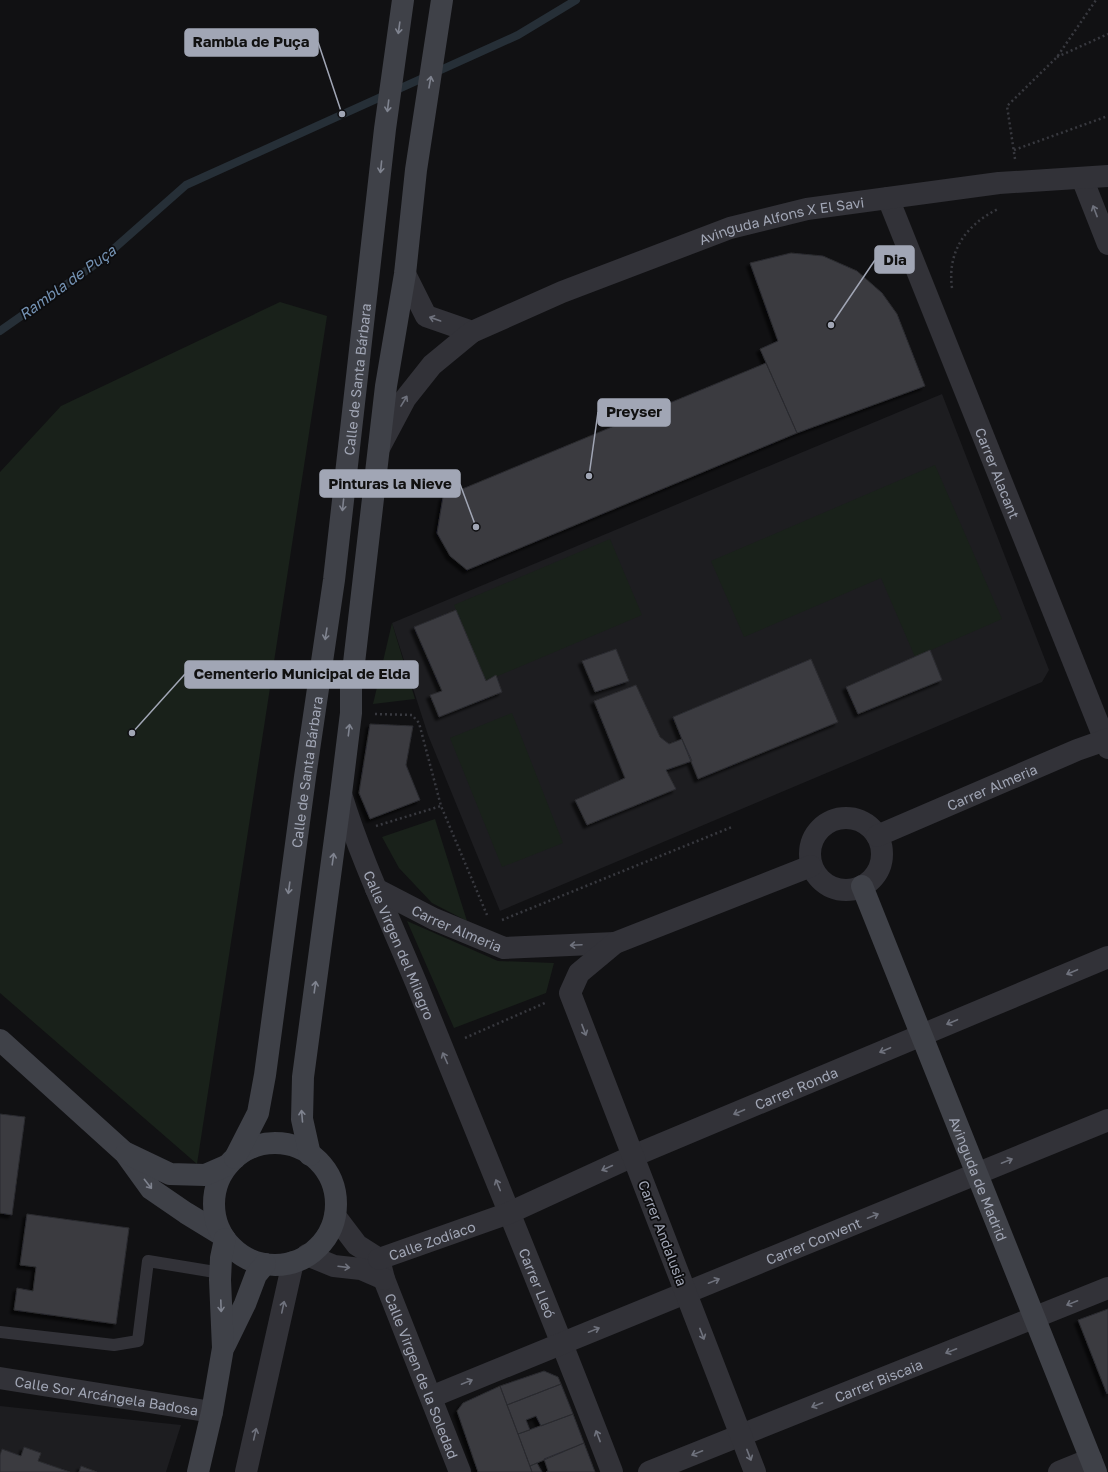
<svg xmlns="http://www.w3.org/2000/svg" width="1108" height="1472" viewBox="0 0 1108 1472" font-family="'Golos Text',sans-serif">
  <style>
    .built { fill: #1d1d20 }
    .green { fill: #19211a }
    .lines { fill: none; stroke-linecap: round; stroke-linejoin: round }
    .stream { stroke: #262f37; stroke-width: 8 }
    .building { fill: #3a3b41; stroke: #2b2b2f; filter: url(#shadow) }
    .path { stroke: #38393f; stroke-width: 2.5; stroke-dasharray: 2 3; stroke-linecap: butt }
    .lane { stroke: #323238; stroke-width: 12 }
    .street { stroke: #323238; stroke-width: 22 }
    .secondary { stroke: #3f4148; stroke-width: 22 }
    .oneway { stroke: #7f838f }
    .oneway2 { stroke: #6f727d }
    .labels { text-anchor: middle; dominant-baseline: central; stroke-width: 3.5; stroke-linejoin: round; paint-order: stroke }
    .street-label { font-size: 14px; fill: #a1a6b5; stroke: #0c0c0e }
    .water-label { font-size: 15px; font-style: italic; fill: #7492b3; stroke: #0c0c0e }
    .leader { fill: none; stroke: #a1a6b5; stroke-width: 1.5 }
    .callout-dot { fill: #a1a6b5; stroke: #0c0c0e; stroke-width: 1.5 }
    .callout { fill: #a1a6b5; stroke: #a1a6b5; stroke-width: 1.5 }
    .callout-label { font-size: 15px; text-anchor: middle; font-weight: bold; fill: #111 }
  </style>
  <defs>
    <filter id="shadow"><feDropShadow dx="-3.5" dy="3.5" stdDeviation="1" flood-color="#0009"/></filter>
  </defs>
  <rect width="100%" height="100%" fill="#111113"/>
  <path class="built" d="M942,394L1049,670L1042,682L500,911L428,735L392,623Z
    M0,1406L181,1425L166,1472H0Z"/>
  <path class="green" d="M280,302L327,316L197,1164L0,993V472L61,406Z
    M935,465L1002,619L915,657L881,578L744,637L711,561Z
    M610,539L642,615L486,681L454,605Z
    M392,623L415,699L373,704Z
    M512,713L563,843L502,867L450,738Z
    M435,819L467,921L432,903L399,868L382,837Z
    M407,921L498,961L554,963L546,993L454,1028Z"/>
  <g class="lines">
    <path class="stream" d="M0,331L100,261L186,185L518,35L576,0"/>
  </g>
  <path class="building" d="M791,253L823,256L857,271L882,293L897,314L925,386L797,433L760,349L778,341L750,263Z
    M766,363L797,433L467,570L450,556L437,533L443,497Z
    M456,610L486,681L496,675L502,692L439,717L430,695L442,691L414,627Z
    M616,649L629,681L595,692L582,661Z
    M930,650L942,680L858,714L846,687Z
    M811,659L838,722L698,779L673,717Z
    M636,685L660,737L669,744L682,739L692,761L666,770L676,789L587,825L575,800L625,778L594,701Z
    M370,724L413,726L406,765L420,800L370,819L359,793Z
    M0,1114L25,1117L12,1215L0,1213Z
    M27,1214L129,1228L116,1324L14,1310L17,1288L33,1291L36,1267L20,1265Z
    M1108,1309V1393L1107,1394L1078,1320Z
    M544,1371L558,1377L561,1384L507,1405L500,1386Z
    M561,1384L573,1414L541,1426L536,1416L526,1420L530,1430L518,1434L507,1405Z
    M500,1386L518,1434L532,1472H478L457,1411L463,1403Z
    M573,1414L584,1443L530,1466L518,1434Z
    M584,1443L595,1472H546L548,1471L544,1459Z
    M24,1447L41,1453L38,1461L70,1472H0V1455L2,1449L21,1456Z
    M537,1463L542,1472H532L530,1466Z
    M81,1466L97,1472H79Z"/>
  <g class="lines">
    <path class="path" d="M1057,57L1108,34
      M1014,150L1108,116
      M1015,159L1007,106L1057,57L1096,0
      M952,288C947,251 966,225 998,209
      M375,714L412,715L419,723L441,806L487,915
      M376,826L441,806
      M502,920L732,827
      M465,1038L547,1002"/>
    <path class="lane" d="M0,1332L114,1345L138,1341L148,1261L221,1273"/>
    <g class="street">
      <path d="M1082,178L1108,244"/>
      <path id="s1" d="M888,198L1108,748"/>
      <path d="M405,274L426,316L472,332"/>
      <path id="s2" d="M379,448L405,399L432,365L472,332L562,292L730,228L807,209L888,198L999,183L1108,176"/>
      <path id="s3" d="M341,794C361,860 391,922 417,985C482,1147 550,1309 612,1472"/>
      <circle cx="846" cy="854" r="36"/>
      <path id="s4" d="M877,836L1077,750L1108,739"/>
      <path id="s5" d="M376,889L434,919L504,948L615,943"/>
      <path id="s6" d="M335,1216L357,1245L379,1259L384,1279L460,1472"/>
      <path d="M307,1255L334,1266L361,1269L384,1279"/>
      <path id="s7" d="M379,1259L509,1213L633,1156L1108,957"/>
      <path id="s8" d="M0,1378L212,1412"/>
      <path id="s9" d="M431,1397L1108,1120"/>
      <path d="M246,1472L293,1262"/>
      <path id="s10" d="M649,1472L1108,1288"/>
      <path d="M755,1472L570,993L579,973L615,943L811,866"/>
      <path d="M1059,1472L1091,1459"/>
    </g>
    <g class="secondary">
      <path id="s11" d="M862,886L1096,1472"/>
      <path d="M0,1040L125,1153L151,1189L186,1213L222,1235"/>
      <circle cx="275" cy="1204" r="61"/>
      <path d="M126,1153L170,1174L205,1175L228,1165"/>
      <path d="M310,1155L302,1119L303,1077L341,794L351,713V689L386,386L405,274L416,170L442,0"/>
      <path id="s12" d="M235,1158L258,1113L265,1075L305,777L334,580L385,129L403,0"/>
      <path d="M225,1345L245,1304L256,1275L265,1264"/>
      <path d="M198,1472L212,1412L223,1348L220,1280L221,1258L225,1239"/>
    </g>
  </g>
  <defs><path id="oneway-shaft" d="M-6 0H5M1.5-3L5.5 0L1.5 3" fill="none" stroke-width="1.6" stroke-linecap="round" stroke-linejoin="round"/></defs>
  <g class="oneway">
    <use href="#oneway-shaft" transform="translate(399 28) rotate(98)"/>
    <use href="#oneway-shaft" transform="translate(430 82) rotate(-80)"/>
    <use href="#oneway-shaft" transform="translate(388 106) rotate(97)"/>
    <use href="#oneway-shaft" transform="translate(381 167) rotate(96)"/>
    <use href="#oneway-shaft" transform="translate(343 505) rotate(96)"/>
    <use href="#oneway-shaft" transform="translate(326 634) rotate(99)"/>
    <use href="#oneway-shaft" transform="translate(349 730) rotate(-83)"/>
    <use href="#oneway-shaft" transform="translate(333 859) rotate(-82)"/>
    <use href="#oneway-shaft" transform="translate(289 888) rotate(98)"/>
    <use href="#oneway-shaft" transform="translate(315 987) rotate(-82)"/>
    <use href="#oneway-shaft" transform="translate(302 1116) rotate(-95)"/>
    <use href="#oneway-shaft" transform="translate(148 1184) rotate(52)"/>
    <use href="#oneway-shaft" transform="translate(221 1306) rotate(88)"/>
  </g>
  <g class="oneway2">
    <use href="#oneway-shaft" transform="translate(1095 211) rotate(-111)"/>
    <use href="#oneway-shaft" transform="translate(435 319) rotate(-161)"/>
    <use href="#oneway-shaft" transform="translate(404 401) rotate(-59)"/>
    <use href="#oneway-shaft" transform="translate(576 945) rotate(177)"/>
    <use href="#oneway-shaft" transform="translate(1072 972) rotate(157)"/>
    <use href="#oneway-shaft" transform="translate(952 1022) rotate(157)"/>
    <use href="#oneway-shaft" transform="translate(584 1030) rotate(69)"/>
    <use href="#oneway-shaft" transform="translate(885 1050) rotate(157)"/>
    <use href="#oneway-shaft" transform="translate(445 1058) rotate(-114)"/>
    <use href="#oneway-shaft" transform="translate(739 1112) rotate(157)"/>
    <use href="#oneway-shaft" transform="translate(1007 1161) rotate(-22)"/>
    <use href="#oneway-shaft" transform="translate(607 1168) rotate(155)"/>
    <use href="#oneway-shaft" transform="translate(498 1185) rotate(-112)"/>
    <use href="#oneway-shaft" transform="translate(873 1216) rotate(-22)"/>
    <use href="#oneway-shaft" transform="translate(344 1267) rotate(7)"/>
    <use href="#oneway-shaft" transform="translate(714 1281) rotate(-22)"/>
    <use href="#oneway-shaft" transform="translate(1072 1303) rotate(158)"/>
    <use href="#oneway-shaft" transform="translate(283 1307) rotate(-78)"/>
    <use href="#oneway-shaft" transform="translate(594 1330) rotate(-22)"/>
    <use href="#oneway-shaft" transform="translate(702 1334) rotate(69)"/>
    <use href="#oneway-shaft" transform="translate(951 1351) rotate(158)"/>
    <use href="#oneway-shaft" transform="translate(467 1382) rotate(-22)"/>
    <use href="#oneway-shaft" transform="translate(817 1405) rotate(158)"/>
    <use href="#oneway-shaft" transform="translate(255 1434) rotate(-77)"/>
    <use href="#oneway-shaft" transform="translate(598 1436) rotate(-111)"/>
    <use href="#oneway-shaft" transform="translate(697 1453) rotate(158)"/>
    <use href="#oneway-shaft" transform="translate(749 1455) rotate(69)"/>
  </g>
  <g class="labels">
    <g class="street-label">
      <text stroke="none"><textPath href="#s2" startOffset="481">Avinguda Alfons X El Savi</textPath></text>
      <text stroke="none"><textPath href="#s12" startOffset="791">Calle de Santa Bárbara</textPath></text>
      <text stroke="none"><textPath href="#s1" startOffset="296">Carrer Alacant</textPath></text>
      <text stroke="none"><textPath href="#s12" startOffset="395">Calle de Santa Bárbara</textPath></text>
      <text stroke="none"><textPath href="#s4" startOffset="125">Carrer Almeria</textPath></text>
      <text stroke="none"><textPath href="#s5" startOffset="90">Carrer Almeria</textPath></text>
      <text stroke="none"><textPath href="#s3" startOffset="162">Calle Virgen del Milagro</textPath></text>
      <text stroke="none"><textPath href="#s7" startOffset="451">Carrer Ronda</textPath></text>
      <text stroke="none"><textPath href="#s11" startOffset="315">Avinguda de Madrid</textPath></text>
      <text transform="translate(663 1233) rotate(69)">Carrer Andalusia</text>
      <text stroke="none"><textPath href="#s9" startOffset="413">Carrer Convent</textPath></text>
      <text stroke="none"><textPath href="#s7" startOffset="56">Calle Zodíaco</textPath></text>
      <text stroke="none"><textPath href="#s3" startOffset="527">Carrer Lleó</textPath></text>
      <text stroke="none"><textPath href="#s6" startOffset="187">Calle Virgen de la Soledad</textPath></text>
      <text stroke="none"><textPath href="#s10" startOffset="247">Carrer Biscaia</textPath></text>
      <text stroke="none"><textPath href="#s8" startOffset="108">Calle Sor Arcángela Badosa</textPath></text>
    </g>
    <g class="water-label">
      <text transform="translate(67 282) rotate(-36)">Rambla de Puça</text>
    </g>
  </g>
  <path class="leader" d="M342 114L318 42M831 325L875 260M589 476L598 412M476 527L460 484M132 733L185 674"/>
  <g class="callout-dot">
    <circle cx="342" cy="114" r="4"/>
    <circle cx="831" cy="325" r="4"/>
    <circle cx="589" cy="476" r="4"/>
    <circle cx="476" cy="527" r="4"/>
    <circle cx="132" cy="733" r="4"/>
  </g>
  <g class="callout">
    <rect x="185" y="29" width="133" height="27" rx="4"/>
    <rect x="875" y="246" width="39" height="27" rx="4"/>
    <rect x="598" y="399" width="72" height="27" rx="4"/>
    <rect x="320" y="470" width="140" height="27" rx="4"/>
    <rect x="185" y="661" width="233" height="27" rx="4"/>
  </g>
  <g class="callout-label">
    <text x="251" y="47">Rambla de Puça</text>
    <text x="895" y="265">Dia</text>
    <text x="634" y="417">Preyser</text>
    <text x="390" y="489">Pinturas la Nieve</text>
    <text x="302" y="679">Cementerio Municipal de Elda</text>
  </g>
</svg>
